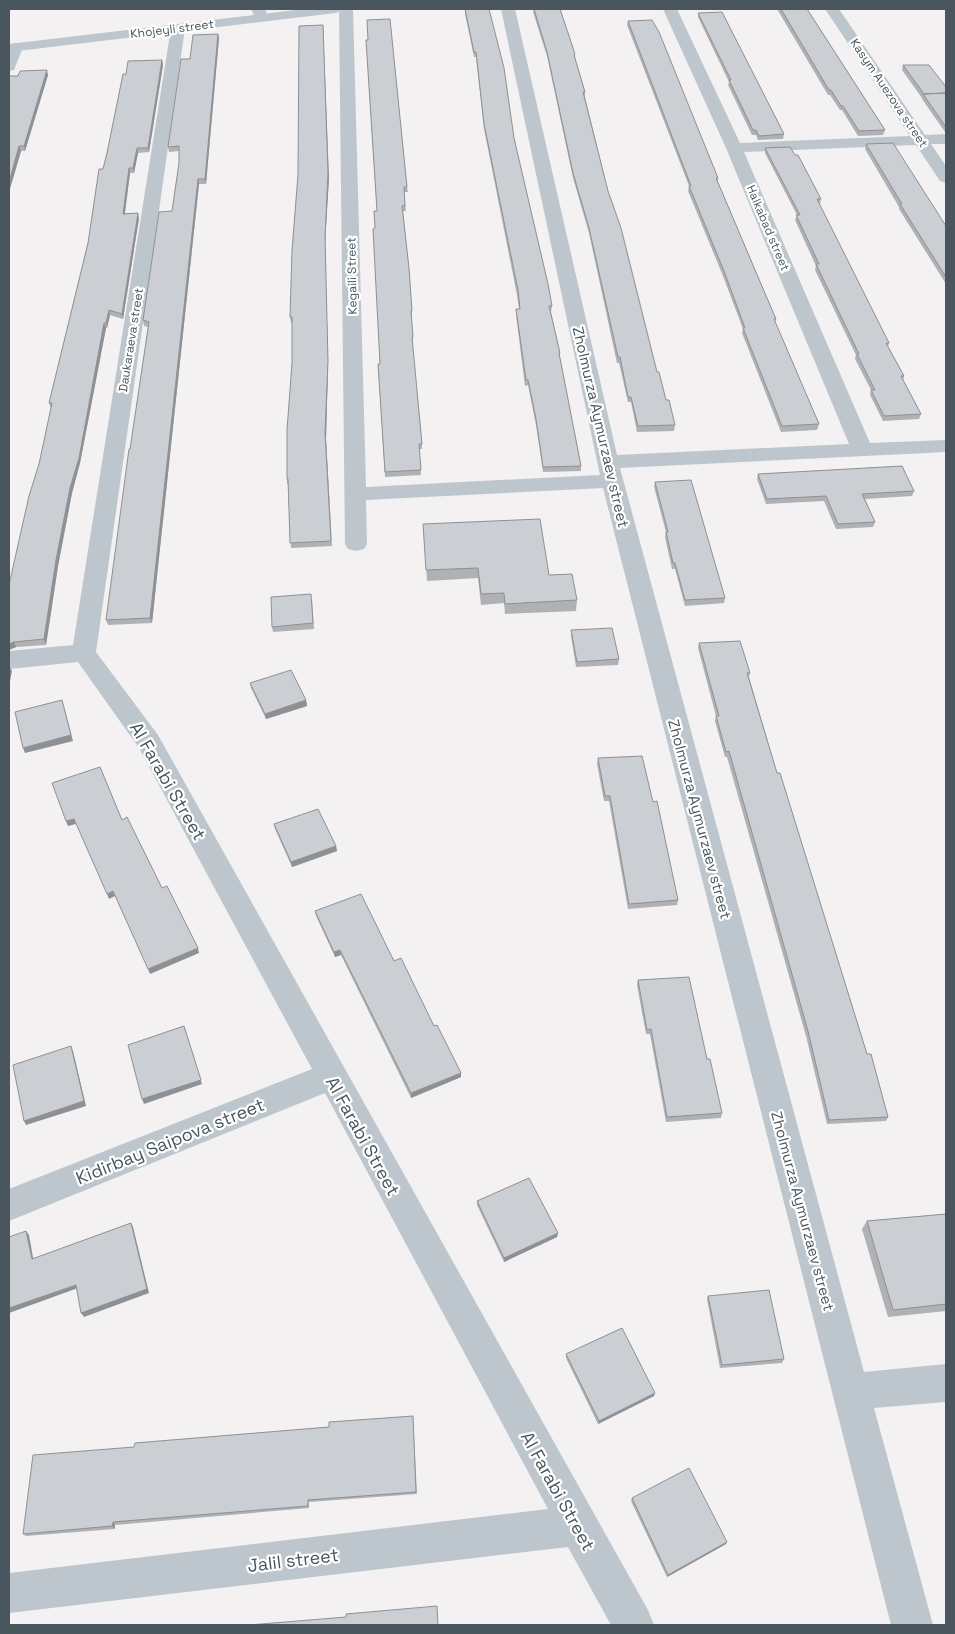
<svg xmlns="http://www.w3.org/2000/svg" width="955" height="1634" viewBox="0 0 955 1634" font-family="'Space Grotesk',sans-serif">
  <style>
    .lines { fill: none; stroke-linecap: round; stroke-linejoin: round }
    .minor { fill: #bdc6cc; fill-rule: evenodd }
    .tertiary { fill: #bdc6cc; fill-rule: evenodd }
    .wall { fill: #afb1b5 }
    .shaded-wall { fill: #8e9094 }
    .building { fill: #cbced3; stroke: #8e9094 }
    .labels { text-anchor: middle; dominant-baseline: central; stroke-width: 4.5; stroke-linejoin: round; paint-order: stroke }
    .far-street-label { font-size: 12px; fill: #49565d; stroke: #fff }
    .street-label { font-size: 15px; fill: #49565d; stroke: #fff }
    .near-street-label { font-size: 18px; fill: #49565d; stroke: #fff }
  </style>
  <rect width="100%" height="100%" fill="#f3f1f1"/>
  <g class="lines">
    <path class="minor" d="M251,9H265L269,18L267,21H257Z
      M339,9H353L366,487L600,475L501,9H515L617,455L849,444L726,148L663,9H677L740,143L910,136L825,9H839L925,135L946,134V144H931L946,166V183L940,181L916,145L744,152L870,443L946,440V452L620,468L864,1372L946,1364V1402L874,1408L933,1625H891L603,488L366,500L367,544L364,549L356,551L348,549L345,544Z
      M178,24L185,28L96,652L158,735L648,1610L654,1625H611L568,1547L9,1613V1573L548,1509L325,1093L9,1221V1189L312,1069L139,748L78,662L9,669V651L73,645L171,28Z
      M16,43L21,44L23,47L14,70L9,71V47L11,44Z"/>
    <path class="tertiary" d="M304,9H343L336,13L9,52V44Z"/>
  </g>
  <path class="wall" d="M465,9L514,138L552,306L551,312L560,353V358L581,466V471L543,472L536,425L528,385L525,386L516,315V309H519L517,295L484,129L476,57H474L465,14Z
    M534,9H560L575,54V58L585,92V97L608,191L657,372L666,400L675,425L674,431L637,432L631,402H628L619,363H617L589,233L573,178L547,56L533,12Z
    M777,9H807L885,130L883,135L858,136L842,110H840L830,95H828Z
    M698,13L784,134L783,139L758,140L756,135H752L728,85L729,82L698,17Z
    M628,21L718,178V182L776,319L775,323L819,424L817,430L781,432L742,333L743,329L723,276L688,191L689,186L627,25Z
    M218,34L219,38L206,184H199L152,623L108,625L106,620L148,327L144,326L143,320L172,211L179,163V151L169,152L168,147Z
    M366,40L407,187L408,192H404L406,211H403L409,268L412,316H411L413,342H412L422,444V449H419L421,475L385,477L378,364H380L375,228L377,211Z
    M162,60L163,65L149,152L138,153L134,173H130L125,213L139,218L123,319L110,315L107,328H106L80,463L72,493L58,566L46,645L16,647L9,650L39,464L51,409L49,403L88,243L103,169L126,74Z
    M903,65L946,87V132H945L922,99V98L902,70Z
    M48,75L25,151H21L9,192V76Z
    M866,144L946,226V284L899,209V207L865,149Z
    M765,148L795,155L821,199L820,204H819L889,343L888,347L904,376L903,381L921,414L919,419L883,421L870,395L871,390L855,359L856,355L815,270L816,266L795,220L797,215L765,153Z
    M329,178L325,243L328,366L326,439L332,546L291,548L288,484H287V479L292,363V323H291L290,317Z
    M758,474L914,491L912,496L865,499L875,522L873,527L836,529L824,501L766,504L757,479Z
    M655,482L725,598L724,603L685,606L675,569H672L665,537L666,532L654,487Z
    M424,534L549,575L577,600L576,611L505,614L504,603L481,605L478,578L427,581Z
    M312,599L314,629L273,632L272,627Z
    M571,630L619,659L618,665L576,667L571,636Z
    M699,643L750,673L749,677L777,773L867,1054L888,1117L886,1121L827,1124L806,1036L727,757H725L715,721L716,716L698,648Z
    M250,683L306,700L307,706L266,719L251,688Z
    M598,758L678,900L677,905L628,909L609,801H604L597,764Z
    M274,824L336,846L337,851L292,867L275,829Z
    M315,911L394,961L434,1026L461,1073V1077L411,1098L341,955L335,957L316,916Z
    M638,980L707,1059L722,1113L721,1118L666,1122L650,1034H646L637,985Z
    M477,1201L558,1233L557,1237L504,1262L477,1205Z
    M946,1214V1311L888,1317L862,1229L867,1221Z
    M708,1296L784,1359L782,1363L720,1368L707,1299Z
    M566,1354L654,1396L598,1424L566,1358Z
    M413,1416L417,1494L309,1502V1508L115,1525V1529L26,1536L23,1534L134,1447L329,1427Z
    M632,1498L726,1544L667,1577L631,1501Z"/>
  <path class="shaded-wall" d="M323,25L329,178L325,243L328,366L326,439L332,546L325,433Z
    M218,34L219,38L206,184L205,179Z
    M162,60L163,65L149,152L148,148Z
    M47,70L48,75L25,151L24,146Z
    M19,146L21,151L9,192V182Z
    M137,148L138,153L134,173L133,168Z
    M129,168L130,173L124,219L123,214Z
    M198,179L199,184L152,623L150,618Z
    M138,213L139,218L123,319L122,314Z
    M109,310L110,315L107,328L106,323Z
    M104,323L106,328L80,463L72,493L58,566L46,645L44,639L56,560L70,488Z
    M14,642L16,647L9,650V644Z
    M9,665L12,671L9,686Z
    M62,700L73,741L25,753L23,748Z
    M306,700L307,706L266,719L265,714Z
    M74,819L76,824L68,826L66,821Z
    M336,846L337,851L292,867L291,862Z
    M113,891L115,896L109,899L107,894Z
    M198,948L199,953L150,974L148,969Z
    M340,950L341,955L335,957L334,952Z
    M184,1026L202,1084L144,1104L142,1099Z
    M71,1046L73,1051L86,1106L26,1125L24,1121Z
    M461,1073V1077L411,1098V1093Z
    M131,1223L133,1227L149,1293L84,1317L81,1313Z
    M26,1231L29,1235L34,1263L32,1259Z
    M558,1233L557,1237L504,1262V1258Z
    M76,1285L78,1288L9,1313V1308Z
    M655,1393L654,1396L598,1424L599,1421Z
    M113,1522L115,1525V1529L112,1526Z
    M727,1542L726,1544L667,1577L668,1575Z"/>
  <path class="building" d="M465,9H489L504,68L514,138L548,284L552,306H549L560,353H559L581,466L543,467L536,419L528,380H526L516,309H520L518,290L484,124L476,52H474Z
    M534,9H560L575,54L574,55L585,92H583L608,191L621,228L657,372H659L666,400H669L675,425L638,426L631,397H628L620,357H618L589,228L573,173L547,52Z
    M781,9H807L885,130L859,131L843,106H841L831,90H829Z
    M722,12L784,134L759,136L756,130H753L729,80H731L698,13Z
    M390,19L407,187H404L405,206H402L409,268L412,311H411L413,337H412L422,444H419L421,470L385,472L378,364H380L373,229L375,228L374,211H377L366,40H368L367,20Z
    M652,20L659,32L718,178H716L764,291L776,319H774L819,424L782,426L743,328H745L724,271L689,186H691L628,21Z
    M323,25L328,173L325,237L328,361L325,433L331,541L290,543L288,479H287V430L292,363V317H290L292,250L298,175L299,26Z
    M218,34L205,179H198L150,618L106,620L129,449H130L149,322L143,320L159,212L172,211L179,163V146L168,147L181,59H190L193,35Z
    M162,60L148,148H137L133,168H129L123,214L138,213L122,314L109,310L106,323H104L79,458L70,488L56,560L44,639L14,642L9,644V585L29,496L39,464L52,403H49L88,243L99,169H103L107,153L123,74H126L128,61Z
    M903,65H929L946,87V93L924,94Z
    M47,70L24,146H19L9,182V76H18L20,71Z
    M946,93V127L923,94Z
    M893,143L946,226V277L900,204H902L866,144Z
    M790,147L795,155H798L821,199H817L889,343H886L904,376H901L921,414L884,416L871,390H875L857,354H859L816,264H819L796,215H800L765,148Z
    M902,466L914,491L862,494L875,522L838,524L826,496L767,499L758,474Z
    M691,480L725,598L685,600L675,563H673L666,532H668L655,482Z
    M540,519L549,575L572,574L577,600L505,604L504,593L481,594L478,568L426,570L423,524Z
    M311,594L313,623L272,627L271,597Z
    M612,628L619,659L577,662L571,630Z
    M740,641L750,673H747L777,773H780L867,1054H871L888,1117L829,1120L808,1031L729,751L726,752L716,716H719L699,643Z
    M291,670L306,700L265,714L250,683Z
    M62,700L71,735L23,748L15,712Z
    M642,756L653,802L657,801L678,900L629,904L610,796H605L598,758Z
    M100,767L122,820L127,817L162,888L167,886L198,948L148,969L113,891L107,894L74,819L66,821L52,783Z
    M318,809L336,846L291,862L274,824Z
    M361,894L394,961L401,958L434,1026L437,1025L461,1073L411,1093L340,950L334,952L315,911Z
    M689,977L707,1059H710L722,1113L667,1117L651,1029L647,1030L638,980Z
    M184,1026L201,1080L142,1099L128,1045Z
    M71,1046L84,1101L24,1121L13,1065Z
    M529,1178L558,1233L504,1258L477,1201Z
    M946,1214V1304L893,1310L867,1221Z
    M131,1223L147,1289L81,1313L76,1285L9,1308V1237L26,1231L32,1259Z
    M769,1290L784,1359L722,1365L708,1296Z
    M622,1328L655,1393L599,1421L566,1354Z
    M413,1416L416,1492L308,1500V1506L113,1522L112,1526L23,1534L33,1455L134,1447L135,1443L329,1427V1422Z
    M689,1468L727,1542L668,1575L632,1498Z
    M437,1606L438,1625H249L346,1617V1614Z"/>
  <g class="labels">
    <g class="far-street-label">
      <text transform="translate(172 29) rotate(-7)">Khojeyli street</text>
      <text transform="translate(889 93) rotate(56)">Kasym Auezova street</text>
      <text transform="translate(768 228) rotate(67)">Halkabad street</text>
      <text transform="translate(352 276) rotate(-91)">Kegaili Street</text>
      <text transform="translate(131 340) rotate(-81)">Daukaraeva street</text>
    </g>
    <g class="street-label">
      <text transform="translate(601 427) rotate(77)">Zholmurza Aymurzaev street</text>
      <text transform="translate(700 819) rotate(75)">Zholmurza Aymurzaev street</text>
      <text transform="translate(803 1211) rotate(75)">Zholmurza Aymurzaev street</text>
    </g>
    <g class="near-street-label">
      <text transform="translate(168 781) rotate(60)">Al Farabi Street</text>
      <text transform="translate(363 1136) rotate(61)">Al Farabi Street</text>
      <text transform="translate(170 1141) rotate(-22)">Kidirbay Saipova street</text>
      <text transform="translate(558 1491) rotate(61)">Al Farabi Street</text>
      <text transform="translate(293 1560) rotate(-7)">Jalil street</text>
    </g>
  </g>
  <rect width="955" height="1634" fill="none" stroke="#49565d" stroke-width="20"/>
</svg>
